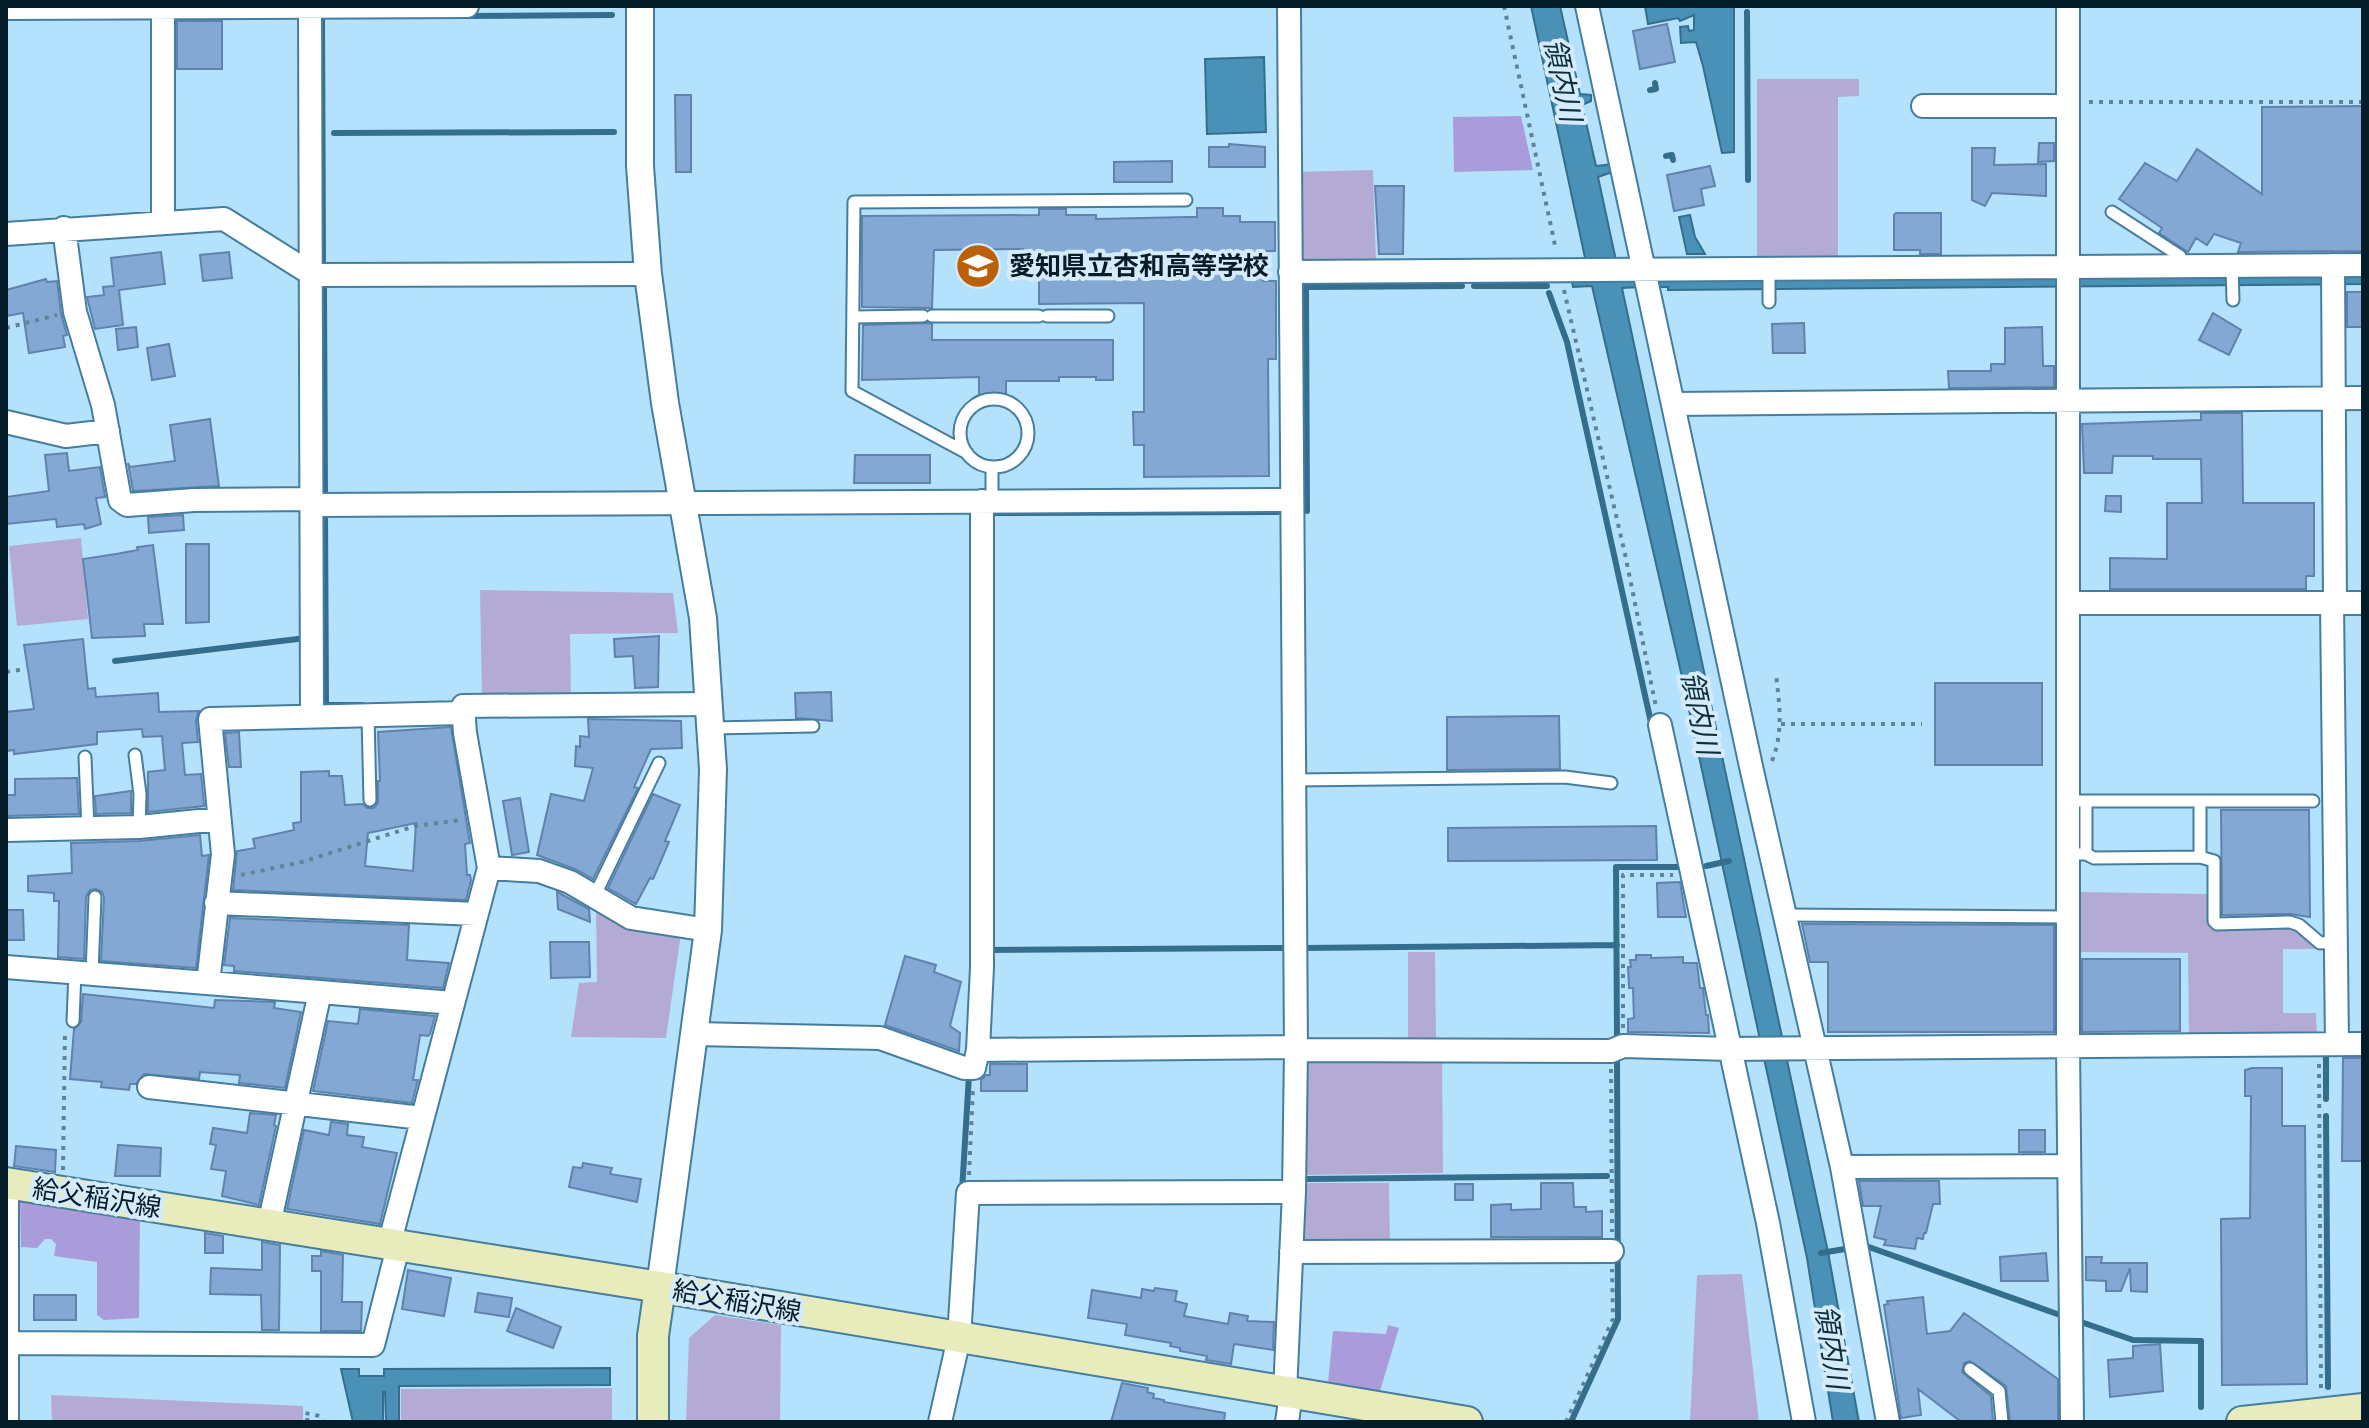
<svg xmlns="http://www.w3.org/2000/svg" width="2369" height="1428" viewBox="0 0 2369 1428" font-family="Cabin,'Noto Sans JP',sans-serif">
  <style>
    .green { fill: #b4abd5 }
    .forest { fill: #aa9cdb }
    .water { fill: #4a91b7; stroke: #356e8c; stroke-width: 2 }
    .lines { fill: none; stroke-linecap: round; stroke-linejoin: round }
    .stream { stroke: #356e8c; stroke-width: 6 }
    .building { fill: #84a8d4; stroke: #6082ad; stroke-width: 2; fill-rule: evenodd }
    .service-casing { stroke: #457d9c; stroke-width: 15 }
    .minor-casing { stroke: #457d9c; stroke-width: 26 }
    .tertiary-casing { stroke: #457d9c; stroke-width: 30 }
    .secondary-casing { stroke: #457d9c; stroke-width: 34 }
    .path { stroke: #5f8397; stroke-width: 4; stroke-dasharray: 4 6; stroke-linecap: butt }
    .service { stroke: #fff; stroke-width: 11 }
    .minor { stroke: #fff; stroke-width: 22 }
    .tertiary { stroke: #fff; stroke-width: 26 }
    .secondary { stroke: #e8ebbc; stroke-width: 30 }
    .labels { text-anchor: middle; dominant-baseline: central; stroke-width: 8; stroke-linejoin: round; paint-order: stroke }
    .poi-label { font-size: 26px; font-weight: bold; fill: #051d29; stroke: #d5ebf9; text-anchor: start }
    .street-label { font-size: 26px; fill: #051d29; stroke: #d5ebf9 }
    .water-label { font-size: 28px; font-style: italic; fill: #0d2e3f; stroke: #d5ebf9 }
  </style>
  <rect width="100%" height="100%" fill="#b4e2fd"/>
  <path class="green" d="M1757,79H1859V96L1838,97V258H1757Z
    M1373,170L1376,263L1308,265L1298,258L1296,172Z
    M81,538L88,619L17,626L9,546Z
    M480,590L673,593L678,633L570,634L571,698L482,699Z
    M2076,892L2209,894V923L2214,928L2288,926L2296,928L2316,949H2283V1013H2316L2317,1039L2189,1040L2188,953L2076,952Z
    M596,906L681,933L666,1038L571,1037L579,983L597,982Z
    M1408,952H1435L1436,1040H1408Z
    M1442,1057L1443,1173L1302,1175V1058Z
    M1304,1183H1389L1390,1248L1301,1245Z
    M1742,1274L1759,1422H1690L1697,1275Z
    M715,1315L781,1325L780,1422H686L689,1338Z
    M612,1388V1422H401V1389Z
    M51,1395L303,1406V1422H52Z"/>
  <path class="forest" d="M1521,116L1533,170L1454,172L1453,117Z
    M20,1198L140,1215L139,1318L104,1320L97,1315V1262L54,1256L56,1244L51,1239H45L37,1248L21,1247Z
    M1388,1325L1399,1328L1380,1391L1328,1383L1333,1331L1386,1334Z"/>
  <path class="water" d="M1531,6H1560L1580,94L1591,95V101L1582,105L1596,166L1613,164L1615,171L1598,177L1617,265L1641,281L1640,287L1622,288L1828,1252L1859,1422H1833L1807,1258L1680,668L1592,286L1573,287L1572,282L1590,281Z
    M1645,6H1734V152L1722,153L1703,66L1696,42L1681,43L1680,27L1688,26L1689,31L1694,30V15L1680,21L1678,18L1648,24Z
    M1264,57L1266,132L1207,134L1205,59Z
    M1690,215L1695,237L1705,254H1687L1679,217Z
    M2363,276V284L1668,290V287H1659V280Z
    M610,1368V1385L399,1386V1422H386L385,1392H383V1422H353L341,1369H359V1376H384V1369Z"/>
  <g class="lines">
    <path class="stream" d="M1747,12L1748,180
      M322,15L323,265
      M463,16L612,15
      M1650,90L1656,89L1655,83
      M334,133L614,132
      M1666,156L1672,155L1673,160
      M1474,286H1547
      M324,289L325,496
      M1549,293L1567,342L1652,727
      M1307,511L1306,287L1462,286
      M325,512L326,705H362
      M989,513L1278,512
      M115,661L306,638
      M1706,866L1729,861
      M1304,948L1617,945
      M988,950L1287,948
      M1617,1040L1616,867H1677
      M2326,1054V1099
      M2326,1116L2328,1387
      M1307,1179L1607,1176
      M962,1191L969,1075
      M1866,1246L2060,1315
      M1821,1253L1845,1249
      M2081,1322L2133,1340L2201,1341V1407
      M1574,1422H1571L1618,1319L1617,1059"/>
  </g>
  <path class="building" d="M177,21H222V69H177Z
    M1667,24L1675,62L1640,69L1633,31Z
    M675,95H691V172H676Z
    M2363,106V251L2238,252L2241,243L2214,234L2207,245L2196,238L2188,252L2159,233L2162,228L2119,199L2145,163L2177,181L2197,149L2262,194V107Z
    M2039,143H2054V161L2038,162Z
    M1229,144L1265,147V167H1209V147H1229Z
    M1972,148H1995L1994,165L2046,164V196L1992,193L1985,206L1972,200Z
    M1172,161V182H1114V162Z
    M1710,166L1715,186L1701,189L1704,205L1674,211L1667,175Z
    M1375,186H1404L1403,254H1379Z
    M1197,208H1223V216H1240V222H1275V251H1262L1263,281H1276V359H1268L1269,476L1144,477V445H1134L1133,412H1144V303L1039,304V270H1023V249L934,250L932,308L862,307V216L1039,215V209H1066V215H1096V219L1188,217H1197Z
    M1896,213H1941V254H1920V250H1894V215Z
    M161,252L165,284L119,290L123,325L95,329L87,297L104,295L103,287L114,286L111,258Z
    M229,252L232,278L203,281L200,255Z
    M46,279L47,282L57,281L61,314L67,335L63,336L65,347L29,353L23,313L6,316V290Z
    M2347,292H2363V327H2347Z
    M2213,313L2241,330L2229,355L2199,340Z
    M928,323L932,324V340H1113V380H1096V377H1059V381H1006V396H979V377L862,380L863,325Z
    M1804,323L1805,353H1773L1772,324Z
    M136,327L138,347L118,350L116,329Z
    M2042,327L2043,366H2054V387L1949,388L1948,371H1991V364H2005V328Z
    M169,344L175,376L152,380L147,348Z
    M2201,413H2242L2243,503H2314V576H2306V589H2110V558L2167,559V503H2202L2201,459H2153V456H2113L2112,473H2084L2082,424L2201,420Z
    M210,419L219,486L133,491L128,463L130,467L175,461L170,425Z
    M67,453L69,471L100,467L105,497L96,498L101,524L85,529L84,524L57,527L56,519L6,524V497L49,491L45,455Z
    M855,455H930V483H854Z
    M2106,496H2121V512L2105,511Z
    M183,515L184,530L149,533L148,517Z
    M186,544H209V622L186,623Z
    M153,545L163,624H144L145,636L92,638L83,559L116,554L138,550L137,547Z
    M659,636L658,687L635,688L633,656L615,657L614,639Z
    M83,639L88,689L95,688L96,697L158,693L159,712L199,711L196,720L198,742L182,743L185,775L201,774L204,806L148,812V772L165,770L162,736L143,737L142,729L97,732V744L14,754V750L6,751V712L34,709L24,645Z
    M1935,683H2042V765H1935Z
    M831,692L832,721L796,718L795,693Z
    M1559,716L1560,769L1447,770V717Z
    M588,719L681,721L682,748L651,749L634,787L638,788L593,879L575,869L537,855L551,794L584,801L593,768L575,766L576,746L580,747V736L589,737Z
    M451,727L470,843L465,844L467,875H470L471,880L466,900L233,890L237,851L255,848L253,839L294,830L293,823L301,822V772L329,771V776H342L345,805L363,804L367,808H374L378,803V781H380L378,732ZM416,823L413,871L365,866L368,833Z
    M239,732L241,767H229L225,733Z
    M77,778L79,814L6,816V795H15V779Z
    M131,791V813L96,814L95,796Z
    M653,794L680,805L665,841L669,842L657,870L653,879L650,878L636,904L608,888Z
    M520,798L529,852L512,855L503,801Z
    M2221,810H2309L2310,917L2290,914L2222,915Z
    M1656,826L1657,860L1448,861V828Z
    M200,835L202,856L209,855L196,968L101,961L104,897L102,892L96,889L90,890L86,897L84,959L58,957L59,901H54V893L28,891V876L72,873L71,843L139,841Z
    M1680,882L1686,917H1658L1657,883Z
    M557,892L589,909L590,922L558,909Z
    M6,910H23L24,940H6Z
    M230,918L409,925L407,960L449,963L443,988L234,971V966L224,965Z
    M1802,924L2054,925V1032H1828V962H1810Z
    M550,942H589L590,977L551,978Z
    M1636,955H1651V958L1683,957V963H1697L1700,988H1703L1706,1015H1708L1709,1033L1628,1032V1019L1634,1018L1633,988H1629L1628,967H1631L1630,960H1636Z
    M905,956L936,965L934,972L961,982L950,1026L960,1033L959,1051L885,1025Z
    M2082,959H2180V1031L2082,1032Z
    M83,994L214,1008L215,1000L275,1002L274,1008L301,1012L285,1088L239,1083L240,1075L200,1072L199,1079L144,1074L136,1084H130L129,1090L101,1087L102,1082L70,1079L74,1029L81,1022Z
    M360,1009L435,1016L430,1034L428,1036L420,1035L413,1080H418L412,1103L313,1091L328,1021L358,1024Z
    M2343,1058H2363V1161H2342Z
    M990,1064H1027V1091H981V1080L986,1075H990Z
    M2252,1068H2282V1126H2305L2307,1384L2222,1385L2221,1219L2250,1218L2251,1096H2245V1070Z
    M250,1113L276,1115L274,1125L276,1126L259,1205L222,1196L226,1171L211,1169L216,1145L210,1144L213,1128L247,1133Z
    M331,1122L348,1124L347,1135L364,1137L362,1147L397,1153L380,1224L287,1209L304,1130L329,1135Z
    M2019,1130H2045V1152H2019Z
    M118,1145L161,1148L160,1176H115Z
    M16,1146L56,1150L55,1172L14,1166Z
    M583,1163L612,1168L610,1174L641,1179L637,1202L569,1187L573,1167L582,1168Z
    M1859,1181H1939L1940,1204H1933L1926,1233H1924L1923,1239L1917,1238L1915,1249L1884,1245L1886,1240L1874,1237L1881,1206H1863Z
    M1541,1183H1573L1574,1207H1586V1212L1602,1211V1237H1491V1205L1511,1204V1210L1541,1209Z
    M1455,1184H1473V1200H1455Z
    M205,1233L223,1236V1253H205Z
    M262,1242L280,1245L279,1330H262L261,1295L210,1294L211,1268L262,1270Z
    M321,1251L343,1255L342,1302H362L361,1331H321V1271H312V1256H321Z
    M2046,1253L2048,1281H2001L2000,1257Z
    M2086,1257H2102L2101,1263H2147V1292L2131,1291L2130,1268L2121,1291H2106V1281L2086,1280Z
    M408,1270L451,1278L444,1316L402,1309Z
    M1155,1288L1177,1291L1175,1301L1187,1304L1184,1316L1228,1324L1230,1313L1248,1316L1247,1321L1274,1322L1273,1350L1234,1344L1231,1364L1206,1360L1207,1356L1180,1351V1348L1170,1346L1171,1343L1125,1335L1127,1324L1088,1318L1092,1290L1141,1298L1142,1289L1154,1291Z
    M478,1293L512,1298L509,1317L475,1312Z
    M34,1295H76V1320H34Z
    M1923,1297L1927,1334L1950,1331L1964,1313L2058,1379V1422H2010L2006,1386L1970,1361L1964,1363L1962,1372L1991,1396L1993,1422L1960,1421L1918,1389L1921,1415L1901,1418L1884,1305L1888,1304L1887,1301Z
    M516,1308L561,1327L553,1348L507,1331Z
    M2160,1344L2163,1391L2110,1397L2108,1360L2133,1358V1346Z
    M1122,1383L1148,1388L1147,1392L1154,1394L1153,1398L1164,1400V1402L1225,1413L1224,1422H1111Z"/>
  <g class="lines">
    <g class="service-casing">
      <path id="service" d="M2112,212L2180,256V266
        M2232,266L2233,300
        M1769,302V268
        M932,316H1039
        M1047,316H1108
        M853,317L923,316
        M960 433a34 34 0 1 1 68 0a34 34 0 1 1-68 0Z
        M967,453L852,391L854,202L1186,200
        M992,501V467
        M368,715L370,800
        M711,728L813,726
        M135,755L140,794L139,827
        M85,757L88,829
        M1293,780L1565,777L1611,783
        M2068,801H2313
        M2068,854H2086L2094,858L2200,857L2214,861V921L2217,924L2290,922L2299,925L2320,943L2336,942
        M2086,854V801
        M2200,857V801
        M594,897L659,763
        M1784,915L2068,917
        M92,973L95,897
        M73,1021L75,972
        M1970,1369L1999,1391L2002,1422"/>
    </g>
    <g class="minor-casing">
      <path id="minor" d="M1587,6L1752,771L1842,1167L1888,1422
        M2068,6V1046L2072,1422
        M310,7L312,716
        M6,8L467,6
        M163,8V222
        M1923,106H2068
        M64,228L75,312L103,405L120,500L127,505L194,500L313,499
        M6,234L224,219L313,275L648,274
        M2333,265L2335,603H2363
        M1290,272L2363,265
        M1674,404L2363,398
        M6,422L66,436L108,431
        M313,505L1291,500
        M2068,603H2335
        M2332,603L2337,1044
        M1660,725L1768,1223L1804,1422
        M6,830L139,827L219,819
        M489,868L539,871L570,882L631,918L708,930
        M216,903L476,914
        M6,967L320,992L269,1225
        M208,983L223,854L210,719L463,713
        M320,992L453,1003
        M694,1034L880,1038L964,1068H974L978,1050L1296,1047
        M978,1050L982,967V501
        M1296,1050L1611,1051L1623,1046L1730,1049L2363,1044
        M149,1087L422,1118
        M1842,1167L2069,1166
        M389,1245L489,868L465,733L463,706L710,704
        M1291,1252L1612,1251
        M6,1343L373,1345L398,1247
        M1285,1393L1294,1192L1296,1050L1289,6
        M7,1422V1184
        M940,1422L959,1338L968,1193L1294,1192
        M1287,1422L1291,1394"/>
    </g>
    <g class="tertiary-casing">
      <path id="tertiary" d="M640,6V166L648,274L665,403L703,618L713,769L708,930L660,1287"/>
    </g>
    <g class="secondary-casing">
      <path id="secondary" d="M6,1183L660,1287L1467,1422
        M653,1422V1336L660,1287
        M2242,1422L2363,1409"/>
    </g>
    <path class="path" d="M1504,6L1556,250
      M2089,102H2363
      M1564,290L1625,554L1656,707
      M6,328L57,315
      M6,672L25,669
      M1781,724H1922
      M1772,761C1784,731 1779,704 1776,673
      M241,875L302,862L415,826L461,820
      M1623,1028V875H1673
      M2319,1064L2321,1391
      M1611,1069L1612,1232
      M63,1170L65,1031
      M969,1175L973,1087
      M308,1422L305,1413L320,1416L324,1422
      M1566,1422L1613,1319L1612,1269"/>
    <use href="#service" class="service"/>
    <use href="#minor" class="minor"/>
    <use href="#tertiary" class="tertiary"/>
    <use href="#secondary" class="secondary"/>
  </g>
  <defs>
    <g id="school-disc" transform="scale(2.3)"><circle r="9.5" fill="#bb6009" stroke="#d5ebf9"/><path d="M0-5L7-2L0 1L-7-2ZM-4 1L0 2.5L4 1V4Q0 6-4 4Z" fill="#fff"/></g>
  </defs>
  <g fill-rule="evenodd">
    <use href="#school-disc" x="978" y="266"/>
  </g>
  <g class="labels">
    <g class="poi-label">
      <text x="1009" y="266">愛知県立杏和高等学校</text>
    </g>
    <g class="street-label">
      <text transform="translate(97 1198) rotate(9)">給父稲沢線</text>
      <text transform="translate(737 1301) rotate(10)">給父稲沢線</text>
    </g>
    <g class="water-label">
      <text transform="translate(1563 80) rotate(78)">領内川</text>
      <text transform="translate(1700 713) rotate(78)">領内川</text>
      <text transform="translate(1832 1347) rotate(81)">領内川</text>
    </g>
  </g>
  <rect width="2369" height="1428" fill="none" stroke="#051d29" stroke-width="16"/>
</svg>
